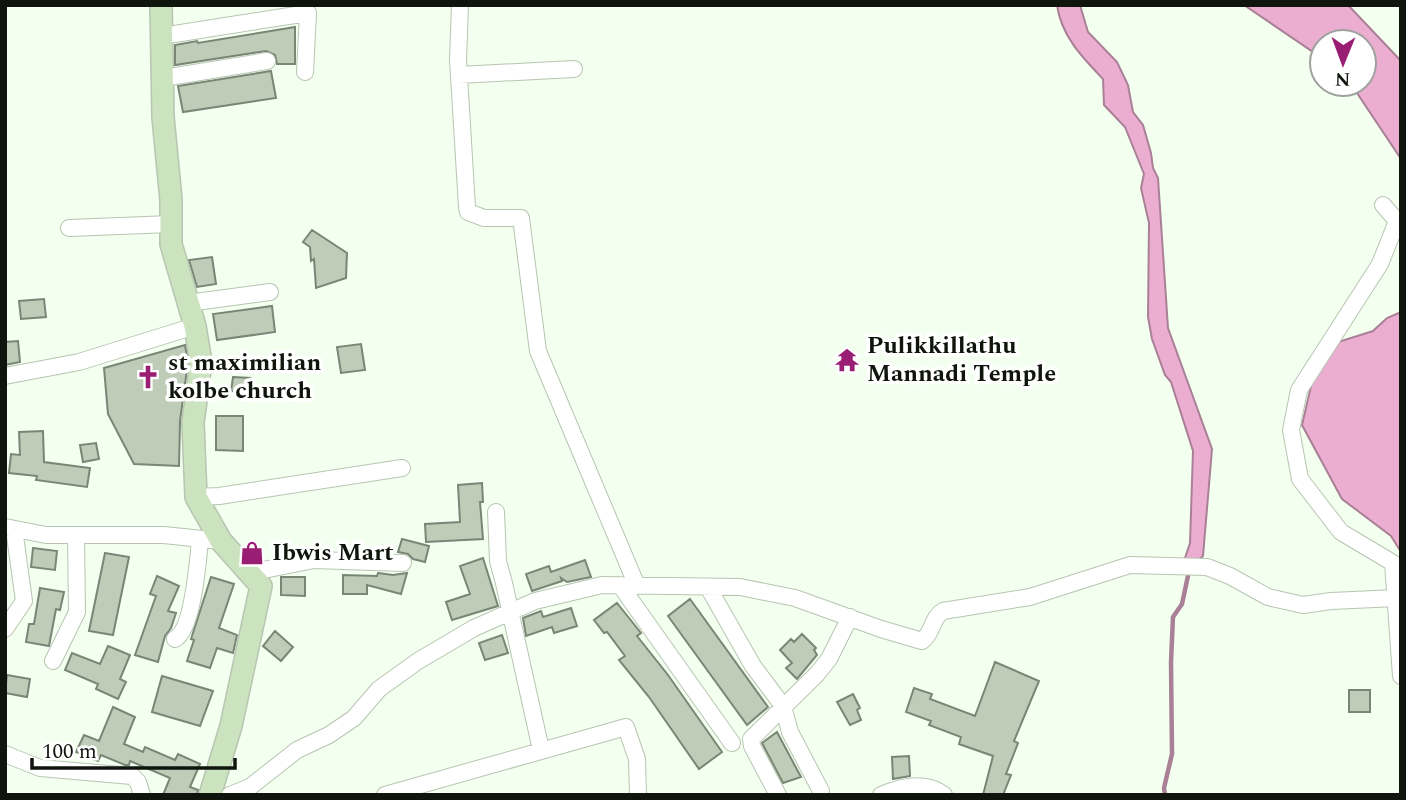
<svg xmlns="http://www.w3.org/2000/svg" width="1406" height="800" viewBox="0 0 1406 800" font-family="Spectral,serif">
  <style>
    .water { fill: #ebaed1; stroke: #a98096; stroke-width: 2 }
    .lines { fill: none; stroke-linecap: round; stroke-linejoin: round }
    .stream { stroke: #a98096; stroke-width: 4.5 }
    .building { fill: #beccb8; stroke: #798675; stroke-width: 2 }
    .street-casing { stroke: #b7c5b2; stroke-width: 18 }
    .secondary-casing { stroke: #b7c5b2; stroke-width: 24 }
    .street { stroke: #fff; stroke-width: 16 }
    .secondary { stroke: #cbe3be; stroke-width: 21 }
    .labels { text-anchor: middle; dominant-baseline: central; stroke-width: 7; stroke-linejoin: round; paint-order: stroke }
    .poi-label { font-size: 24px; font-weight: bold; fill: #0f140d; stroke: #fff; text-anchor: start }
  </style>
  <rect width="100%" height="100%" fill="#f3ffef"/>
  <path class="water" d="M1057,5H1080L1088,32L1117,62L1128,85L1133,112L1143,125L1151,153L1153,168L1158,178L1168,328L1212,449L1203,556L1196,562L1184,561L1190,543L1193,451L1171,382L1165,375L1152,339L1148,317L1149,223L1141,188L1144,174L1125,127L1104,105L1103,79C1083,58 1061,36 1057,5Z
    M1244,5H1348L1401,61V159L1351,84H1364V42H1322V58Z
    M1401,312V552L1391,536L1342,499L1302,425L1312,382L1338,342L1373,331L1387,318Z"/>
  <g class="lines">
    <path class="stream" d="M1165,795L1164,788L1172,754L1171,662L1173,617L1182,604L1189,571"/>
  </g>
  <path class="building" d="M295,27V64H277L275,55L266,51L175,65V45L197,41L198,43Z
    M271,71L276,98L183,112L178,86Z
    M312,230L347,253L346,278L316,288L314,259L311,261L310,247L303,242Z
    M212,257L216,284L197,287L189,260Z
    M44,299L46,317L21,319L19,301Z
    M272,306L275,332L217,340L213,314Z
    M18,341L20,362L5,365V342Z
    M361,344L365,370L341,373L337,347Z
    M185,345L188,362L180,421L179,466L134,464L108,414L104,368Z
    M233,377L251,378L250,393L231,391Z
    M216,416H243V451L216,450Z
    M43,431L44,462L90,468L87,487L36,480L37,476L9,473L11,454L20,455L19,432Z
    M96,443L99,459L83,462L80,445Z
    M482,483L483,502H480L483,539L426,542L425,524L460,522L458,485Z
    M402,539L429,546L425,562L413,559L408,554L398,552Z
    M33,548L57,551L55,570L31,567Z
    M105,553L129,557L113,635L89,631Z
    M483,558L498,606L452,620L446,602L470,594L460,566Z
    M585,560L591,577L567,582L561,578L562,581L532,591L526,574L549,566L551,572Z
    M378,573L393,575L407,573L401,594L367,585V594H343V575L377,576Z
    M157,576L179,586L168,611L176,613L171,628L165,636L158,662L135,655L156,596L150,594Z
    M211,577L234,584L219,628L237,635L233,653L217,648L210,668L187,661L194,640L191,639Z
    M281,577H305V596L281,595Z
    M40,588L64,592L60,610L56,609L49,646L26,642L29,624H34Z
    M690,599L768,707L747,725L668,616Z
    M617,603L641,633L637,636L668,675L722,752L699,769L649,697L619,660L625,656L607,632L604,633L594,620Z
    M571,608L577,626L554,633L552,627L526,636L523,618L541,611L543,617Z
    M275,631L293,647L281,661L263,646Z
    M802,634L816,648L814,650L817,655L797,679L786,668L792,663L780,650L791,639L794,642Z
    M502,635L508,653L485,660L479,643Z
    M108,646L130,655L120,679L126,682L118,699L96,689L98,684L65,670L72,653L100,664Z
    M995,662L1039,681L1014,741L1018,743L1006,774L1011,775L1003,795H983L993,756L959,744L961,737L929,725L931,721L906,712L914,688L932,694L930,699L975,716Z
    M7,675L30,679L27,697L5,693Z
    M162,676L213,691L200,726L152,712Z
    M1349,690H1370V712H1349Z
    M853,694L860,708L857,710L861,720L850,725L837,702Z
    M113,707L135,717L124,744L143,752L145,747L175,760L178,754L200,764L190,787L198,790L197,795H163L170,778L130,761L129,765H125L101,755L98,761L76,752L84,735L99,741Z
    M777,732L801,777L783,783L762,743Z
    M909,756L910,776L893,779L892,757Z"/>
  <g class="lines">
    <g class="street-casing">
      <path id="street" d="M460,5L458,60L467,207L468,212L484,218H521L538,351L637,586
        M162,36L308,13L305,72
        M459,75L574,69
        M163,78L267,61
        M1383,205L1397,221L1380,264L1299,390L1291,430L1300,479L1341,532L1393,563L1401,676
        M69,228L171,224
        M188,303L270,292
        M5,376L79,362L195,326
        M196,497L219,496L402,468
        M496,512L498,561L504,583L541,750
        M5,527L46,535H164L221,541
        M248,573L314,560L403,563
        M620,585L732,743
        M708,587L753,666L783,706L790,732L821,791
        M5,629L24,601L14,529
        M175,639C193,629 198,561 200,540
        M53,661L77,612L76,536
        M5,754L40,768L132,776L138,782L142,795
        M230,795L250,787L297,750L329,735L354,718L379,689L418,661L474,628L535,601L602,585L740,587L795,598L881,629L922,641C934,632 931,618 943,611L1030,597L1130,565L1207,567L1230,576L1268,597L1303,605L1331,601L1397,598
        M385,795L626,727L637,759L638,795
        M778,795L752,746L751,739L817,674L829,659L850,617
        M881,795C900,787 926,780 944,795"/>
    </g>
    <g class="secondary-casing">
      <path id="secondary" d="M161,5L163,117L171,200V244L195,326L201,362L193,423L196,497L221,541L261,586L231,726L210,795"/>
    </g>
    <use href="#street" class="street"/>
    <use href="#secondary" class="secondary"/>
  </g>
  <defs>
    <g id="temple-bare" transform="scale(1.89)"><path d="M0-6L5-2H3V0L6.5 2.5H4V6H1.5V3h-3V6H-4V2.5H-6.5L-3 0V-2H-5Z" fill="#9a1d74" stroke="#fff" stroke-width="2.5" paint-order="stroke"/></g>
    <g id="church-bare" transform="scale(1.89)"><path d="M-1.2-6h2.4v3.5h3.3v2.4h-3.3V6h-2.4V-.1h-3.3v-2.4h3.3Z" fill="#9a1d74" stroke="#fff" stroke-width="2.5" paint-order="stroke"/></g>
    <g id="shop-bare" transform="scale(1.89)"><path d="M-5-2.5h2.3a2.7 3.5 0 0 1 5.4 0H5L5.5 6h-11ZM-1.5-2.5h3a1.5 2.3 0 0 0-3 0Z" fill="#9a1d74" stroke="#fff" stroke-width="2.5" paint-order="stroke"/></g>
  </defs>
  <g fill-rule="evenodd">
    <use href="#temple-bare" x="847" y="360"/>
    <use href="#church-bare" x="148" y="377"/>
    <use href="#shop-bare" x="252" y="553"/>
  </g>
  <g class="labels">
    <g class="poi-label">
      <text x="867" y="346">Pulikkillathu<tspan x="867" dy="28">Mannadi Temple</tspan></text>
      <text x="168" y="363">st maximilian<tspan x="168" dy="28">kolbe church</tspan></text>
      <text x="272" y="553">Ibwis Mart</text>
    </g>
  </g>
  <rect width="1406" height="800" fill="none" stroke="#0f140d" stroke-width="14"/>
  <g transform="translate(1343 63) rotate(181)"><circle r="33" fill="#ffffff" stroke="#9fa19e" stroke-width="2"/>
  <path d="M0-5L12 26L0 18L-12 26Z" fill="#9a1d74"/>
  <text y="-10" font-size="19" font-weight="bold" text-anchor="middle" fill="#0f140d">N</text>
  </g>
  <path d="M32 758v10h203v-10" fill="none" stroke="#0f140d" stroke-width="3.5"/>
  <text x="42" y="758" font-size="21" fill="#0f140d" stroke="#ffffff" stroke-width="5" paint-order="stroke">100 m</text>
</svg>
